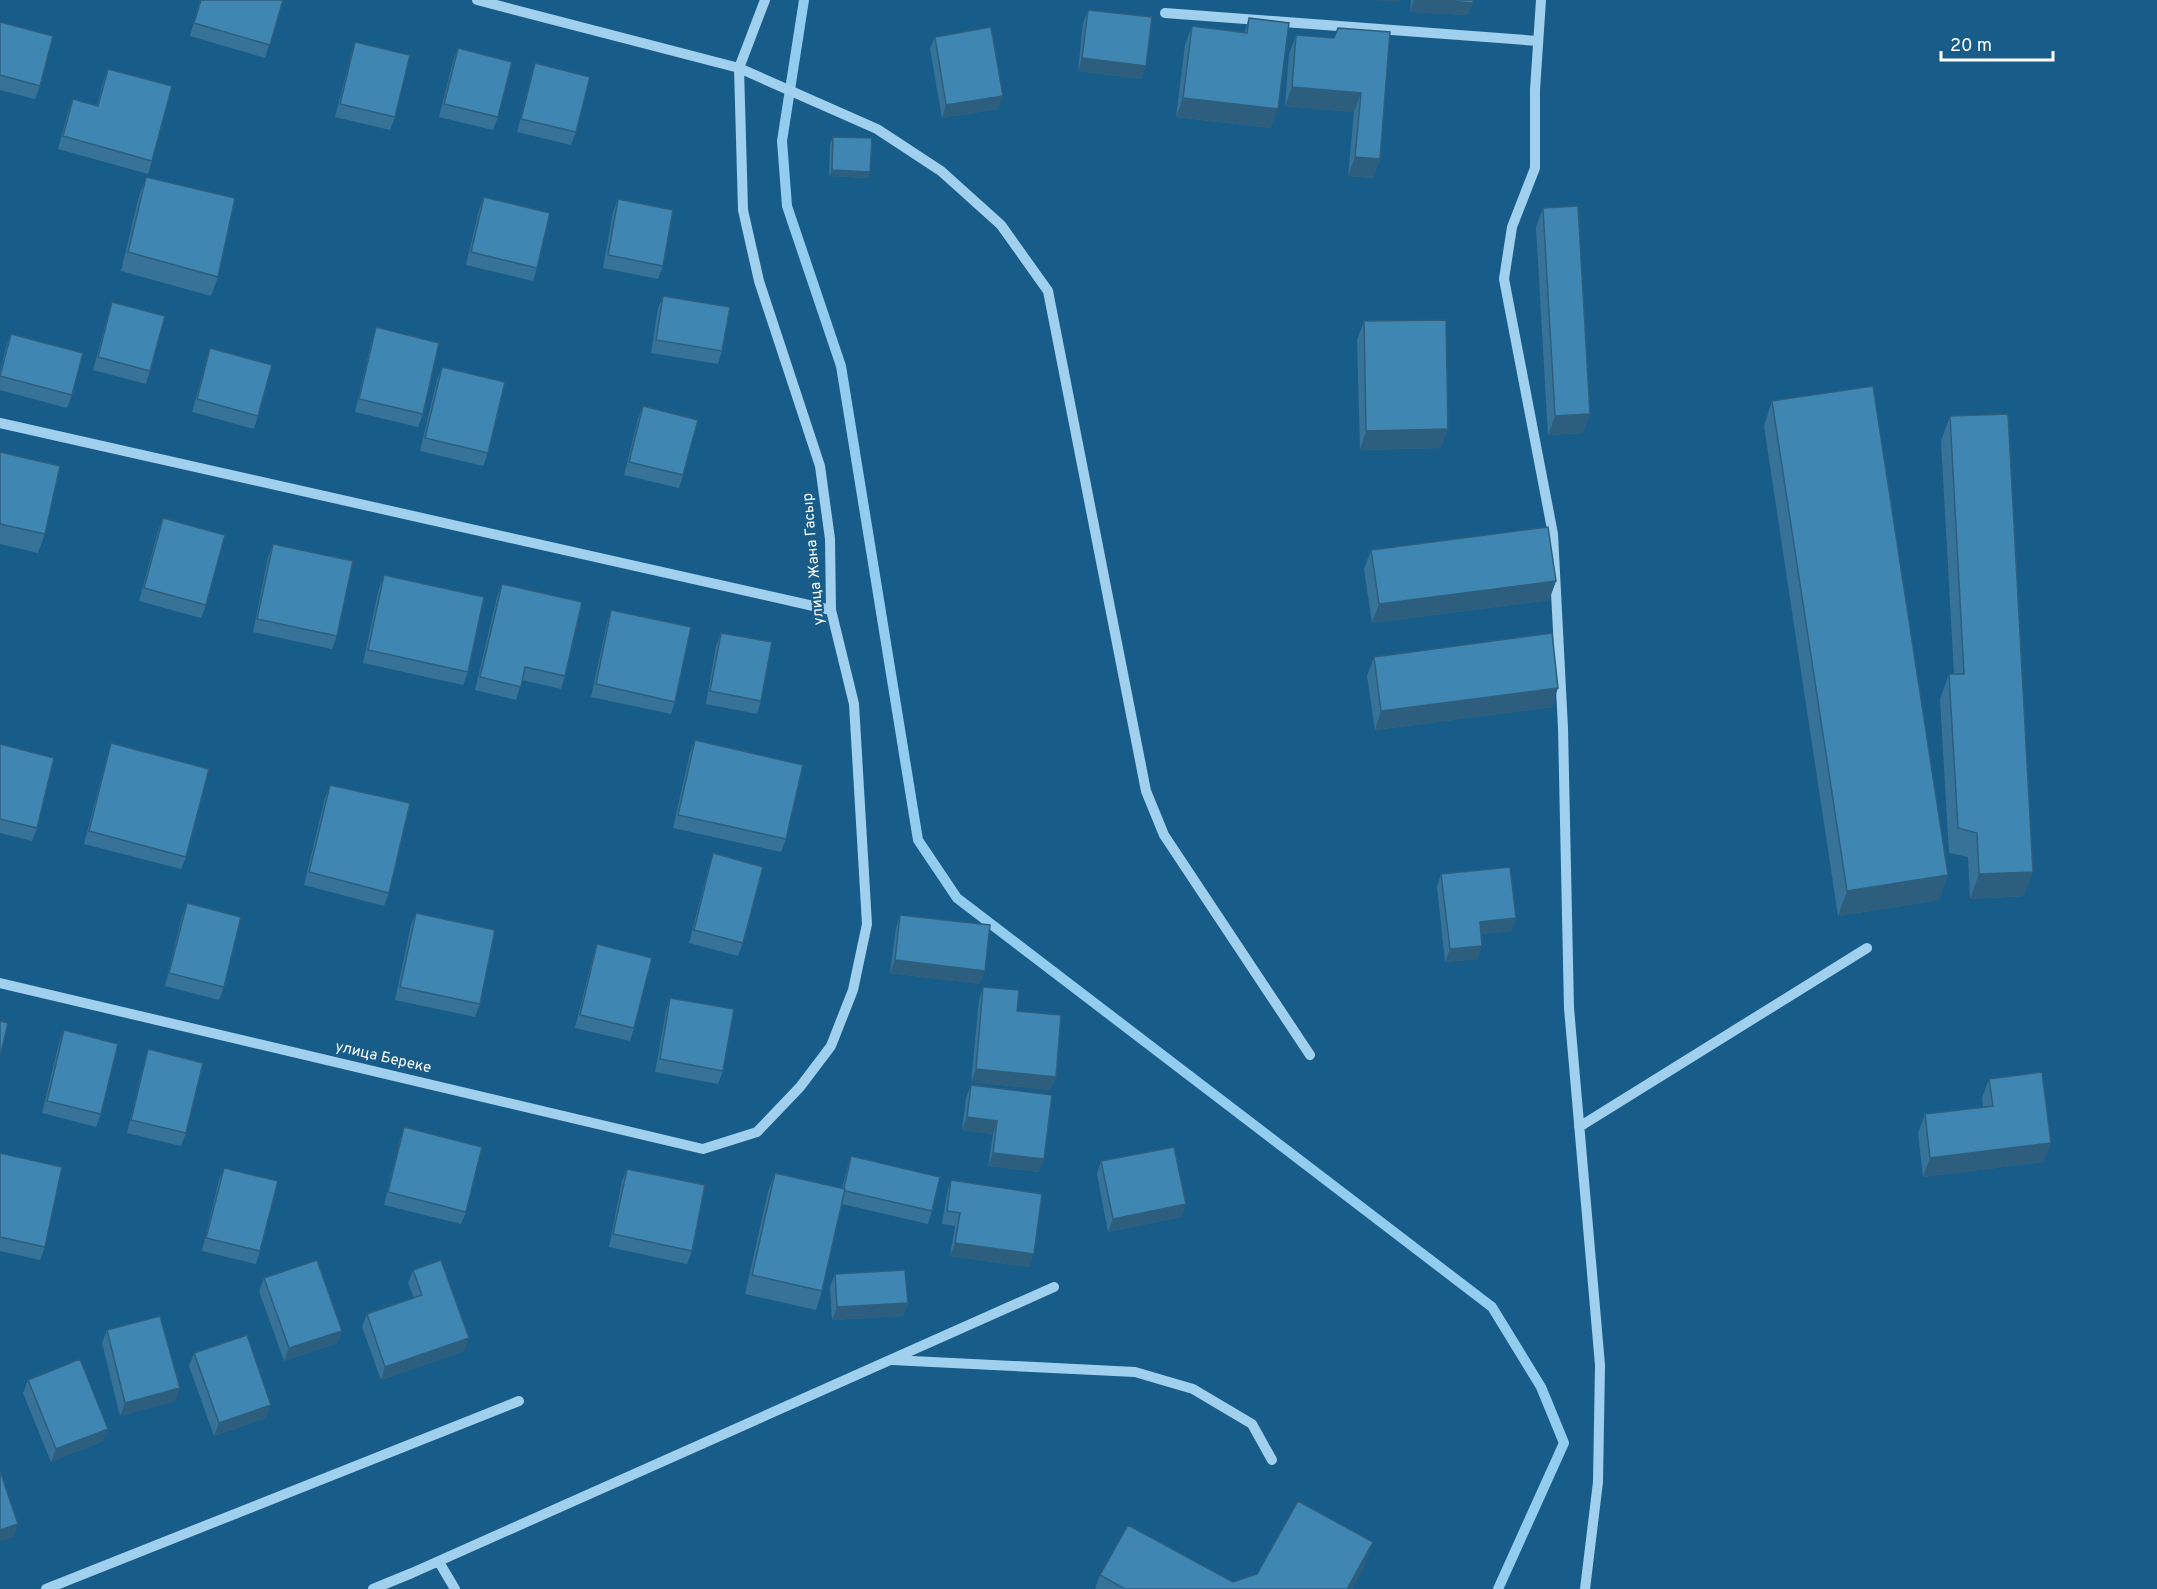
<svg xmlns="http://www.w3.org/2000/svg" width="2157" height="1589" viewBox="0 0 2157 1589" font-family="Overpass,sans-serif">
  <style>
    .lines { fill: none; stroke-linecap: round; stroke-linejoin: round }
    .stream { stroke: #92cdf0; stroke-width: 10 }
    .minor { stroke: #a0d0ee; stroke-width: 10 }
    .wall { fill: #377399 }
    .shaded-wall { fill: #2d5e7d }
    .building { fill: #4086b2; stroke: #2d5e7d; stroke-width: 1.5 }
    .labels { text-anchor: middle; dominant-baseline: central; stroke-width: 4.5; stroke-linejoin: round; paint-order: stroke }
    .street-label { font-size: 15px; fill: #fff; stroke: #185c89 }
  </style>
  <rect width="100%" height="100%" fill="#185c89"/>
  <g class="lines">
    <path class="stream" d="M804,0L782,141L787,206L841,366L918,840L957,898L1492,1307L1541,1387L1564,1443L1498,1589"/>
    <path class="minor" d="M477,0L739,68L877,129L941,171L1001,225L1048,291L1146,791L1164,835L1310,1055
      M1541,0L1535,90V168L1512,227L1504,279L1553,534L1563,728L1569,1008L1600,1365L1598,1482L1585,1589
      M1165,13L1538,41
      M0,423L831,610
      M0,983L703,1149L757,1132L800,1087L831,1046L853,990L867,924L854,704L831,610L830,539L820,466L759,281L743,210L739,68L765,0
      M1579,1127L1867,948
      M892,1360L1135,1372L1193,1389L1252,1424L1272,1460
      M439,1562L455,1589
      M46,1589L519,1401
      M373,1589L412,1573L1054,1287"/>
  </g>
  <path class="wall" d="M200,0H283L265,58L190,36Z
    M1411,0H1473L1468,15L1410,12Z
    M1088,10L1142,79L1078,71L1083,23Z
    M1249,18L1271,128L1176,117L1185,45L1192,26L1244,33Z
    M0,22L40,86L35,99L0,90Z
    M1390,32L1380,159L1373,178L1348,176L1354,112L1285,106L1289,54L1296,35L1334,38Z
    M935,37L998,109L942,118L930,49Z
    M355,42L395,117L390,130L335,117L351,55Z
    M458,48L498,117L493,130L439,117L453,61Z
    M535,63L576,132L571,145L517,132L531,76Z
    M108,69L152,161L148,174L58,149L68,112L73,99L97,106L103,82Z
    M833,137L868,178L829,176L830,144Z
    M146,177L218,277L211,296L121,271L139,196Z
    M484,197L537,268L533,281L466,265L479,210Z
    M618,199L663,266L658,279L603,268L613,212Z
    M1543,208L1590,414L1583,433L1548,435L1536,227Z
    M663,296L722,351L718,364L651,353L658,308Z
    M112,302L150,371L146,384L93,370L108,315Z
    M1364,321L1441,448L1360,450L1357,340Z
    M376,327L423,414L418,427L355,412L372,340Z
    M11,334L72,395L67,408L0,390V372L6,347Z
    M210,348L258,416L254,429L192,412L206,361Z
    M442,367L488,453L483,466L420,451L437,380Z
    M1772,401L1948,875L1939,900L1838,916L1764,426Z
    M643,406L683,475L679,488L624,475L638,419Z
    M1950,416L2024,896L1970,899L1968,857L1949,853L1940,699L1949,674H1954L1941,441Z
    M0,452L45,534L38,553L0,544Z
    M163,518L206,605L201,618L139,601L158,531Z
    M273,544L337,636L332,649L253,632L268,557Z
    M1371,550L1556,581L1549,600L1372,623L1364,569Z
    M384,575L468,672L463,685L363,663L379,588Z
    M502,584L565,676L561,689L522,680L516,700L475,690L497,597Z
    M611,610L675,702L671,714L591,697L607,623Z
    M721,633L761,701L757,714L706,704L716,646Z
    M1374,657L1552,707L1375,730L1367,676Z
    M695,740L786,839L781,852L673,828L690,753Z
    M111,743L186,857L181,869L84,844L107,756Z
    M0,744L37,828L32,841L0,833Z
    M330,785L389,893L384,906L304,885L325,798Z
    M713,853L743,943L738,956L689,943L709,866Z
    M1441,874L1512,931L1481,934L1478,959L1445,962L1437,887Z
    M187,903L224,987L219,1000L165,986L182,916Z
    M416,913L480,1004L475,1017L395,1000L411,925Z
    M900,915L980,984L890,973L896,928Z
    M597,944L634,1028L630,1041L575,1028L593,957Z
    M983,987L1051,1090L971,1082L979,1000Z
    M670,998L723,1071L718,1084L655,1072L666,1011Z
    M64,1030L101,1114L96,1127L42,1113L59,1043Z
    M148,1049L186,1133L181,1146L127,1133L144,1062Z
    M1989,1079L2044,1162L1923,1177L1918,1133L1925,1114L1983,1107L1982,1098Z
    M971,1085L1039,1172L988,1166L993,1134L962,1130L966,1098Z
    M404,1127L466,1212L461,1224L384,1205L400,1140Z
    M0,1153L45,1247L40,1260L0,1251Z
    M851,1156L932,1211L928,1224L842,1204L822,1291L816,1310L745,1294L768,1192L775,1173L842,1188L847,1169Z
    M1101,1161L1186,1204L1181,1217L1108,1232L1097,1174Z
    M224,1168L260,1251L256,1264L202,1251L219,1180Z
    M627,1169L692,1251L687,1264L609,1247L622,1181Z
    M951,1180L1029,1267L950,1256L955,1226L942,1224L947,1193Z
    M413,1270L464,1351L381,1380L362,1327L367,1314L414,1298L408,1283Z
    M835,1274L908,1303L903,1316L832,1320L830,1287Z
    M264,1278L342,1331L337,1343L284,1361L259,1291Z
    M107,1330L175,1401L120,1416L102,1343Z
    M194,1353L266,1418L214,1436L189,1366Z
    M28,1380L103,1441L51,1462L23,1393Z
    M1364,1567L1352,1589H1095L1100,1575L1233,1582L1257,1574Z"/>
  <path class="shaded-wall" d="M1372,0H1400L1399,2Z
    M1414,0H1435L1473,3L1468,15L1410,12Z
    M1082,58L1146,66L1142,79L1078,71Z
    M1292,87L1361,93L1354,112L1285,106Z
    M1003,96L998,109L942,118L946,105Z
    M1183,98L1278,109L1271,128L1176,117Z
    M1355,157L1380,159L1373,178L1348,176Z
    M832,170L870,172L868,178L829,176Z
    M1590,414L1583,433L1548,435L1555,416Z
    M1448,429L1441,448L1360,450L1366,431Z
    M1556,581L1549,600L1372,623L1379,604Z
    M1558,688L1552,707L1375,730L1381,711Z
    M2033,872L2024,896L1970,899L1979,874Z
    M1948,875L1939,900L1838,916L1847,891Z
    M1516,918L1512,931L1475,935L1480,922Z
    M1482,946L1478,959L1445,962L1450,949Z
    M895,960L985,971L980,984L890,973Z
    M976,1069L1056,1077L1051,1090L971,1082Z
    M967,1117L997,1121L993,1134L962,1130Z
    M2051,1143L2044,1162L1923,1177L1930,1158Z
    M993,1153L1044,1159L1039,1172L988,1166Z
    M1186,1204L1181,1217L1108,1232L1113,1219Z
    M955,1243L1034,1254L1029,1267L950,1256Z
    M908,1303L903,1316L832,1320L837,1307Z
    M342,1331L337,1343L284,1361L289,1348Z
    M469,1338L464,1351L381,1380L385,1367Z
    M180,1388L175,1401L120,1416L125,1403Z
    M271,1405L266,1418L214,1436L219,1423Z
    M108,1429L103,1441L51,1462L56,1449Z
    M18,1524L14,1537L0,1542V1530Z
    M1373,1542L1364,1567L1352,1589H1347Z"/>
  <path class="building" d="M201,0H283L270,45L194,23Z
    M1435,0H1473V3Z
    M1088,10L1152,17L1146,66L1082,58Z
    M1249,18L1289,23L1278,109L1183,98L1192,26L1247,33Z
    M0,22L53,36L40,86L0,75Z
    M991,27L1003,96L946,105L935,37Z
    M1338,28L1390,32L1380,159L1355,157L1361,93L1292,87L1296,35L1334,38Z
    M355,42L410,55L395,117L340,104Z
    M458,48L512,62L498,117L444,104Z
    M535,63L590,77L576,132L521,119Z
    M108,69L172,86L152,161L63,136L73,99L98,106Z
    M833,137L872,138L870,172L832,170Z
    M146,177L235,198L218,277L128,252Z
    M484,197L550,213L537,268L471,252Z
    M618,199L673,210L663,266L608,255Z
    M1578,206L1590,414L1555,416L1543,208Z
    M663,296L730,307L722,351L656,340Z
    M112,302L165,316L150,371L98,357Z
    M1446,320L1448,429L1366,431L1364,321Z
    M376,327L439,343L423,414L359,399Z
    M11,334L83,353L72,395L0,376Z
    M210,348L272,365L258,416L197,399Z
    M442,367L505,382L488,453L425,438Z
    M1873,386L1948,875L1847,891L1772,401Z
    M643,406L698,420L683,475L629,462Z
    M2008,414L2033,872L1979,874L1977,833L1958,828L1949,674H1964L1950,416Z
    M0,452L60,466L45,534L0,524Z
    M163,518L225,535L206,605L144,588Z
    M1548,527L1556,581L1379,604L1371,550Z
    M273,544L353,561L337,636L257,619Z
    M384,575L484,597L468,672L368,650Z
    M502,584L582,602L565,676L525,667L521,687L480,677Z
    M611,610L691,627L675,702L596,684Z
    M721,633L772,642L761,701L710,691Z
    M1552,633L1558,688L1381,711L1374,657Z
    M695,740L803,765L786,839L678,815Z
    M111,743L209,769L186,857L89,831Z
    M0,744L54,758L37,828L0,819Z
    M330,785L410,803L389,893L309,872Z
    M713,853L763,867L743,943L694,930Z
    M1510,867L1516,918L1480,922L1482,946L1450,949L1441,874Z
    M187,903L241,917L224,987L169,973Z
    M416,913L495,930L480,1004L400,987Z
    M900,915L990,925L985,971L895,960Z
    M597,944L652,958L634,1028L580,1015Z
    M983,987L1019,990L1017,1011L1061,1015L1056,1077L976,1069Z
    M670,998L734,1009L723,1071L660,1059Z
    M0,1021L8,1023L0,1057Z
    M64,1030L118,1044L101,1114L47,1101Z
    M148,1049L203,1063L186,1133L131,1120Z
    M2042,1072L2051,1143L1930,1158L1925,1114L1993,1106L1989,1079Z
    M971,1085L1052,1095L1044,1159L993,1153L997,1121L967,1117Z
    M404,1127L482,1147L466,1212L388,1192Z
    M1174,1147L1186,1204L1113,1219L1101,1161Z
    M0,1153L62,1167L45,1247L0,1237Z
    M851,1156L940,1177L932,1211L845,1191V1189L844,1188Z
    M224,1168L278,1181L260,1251L206,1238Z
    M627,1169L705,1185L692,1251L613,1234Z
    M775,1173L845,1189L822,1291L752,1275Z
    M951,1180L1042,1194L1034,1254L955,1243L960,1213L947,1211Z
    M317,1260L342,1331L289,1348L264,1278Z
    M441,1260L469,1338L385,1367L367,1314L422,1295L413,1270Z
    M905,1270L908,1303L837,1307L835,1274Z
    M160,1316L180,1388L125,1403L107,1330Z
    M247,1335L271,1405L219,1423L194,1353Z
    M80,1359L108,1429L56,1449L28,1380Z
    M0,1471L18,1524L0,1530Z
    M1298,1501L1373,1542L1347,1589H1125L1100,1575L1128,1525L1233,1582L1257,1574Z"/>
  <g class="labels">
    <g class="street-label">
      <text transform="translate(814 559) rotate(-95)">улица Жана Гасыр</text>
      <text transform="translate(383 1058) rotate(13)">улица Береке</text>
    </g>
  </g>
  <path d="M1941 51v9h112v-9" fill="none" stroke="#ffffff" stroke-width="3"/>
  <text x="1950" y="51" font-size="18" fill="#ffffff" stroke="#185c89" stroke-width="4.5" paint-order="stroke">20 m</text>
</svg>
